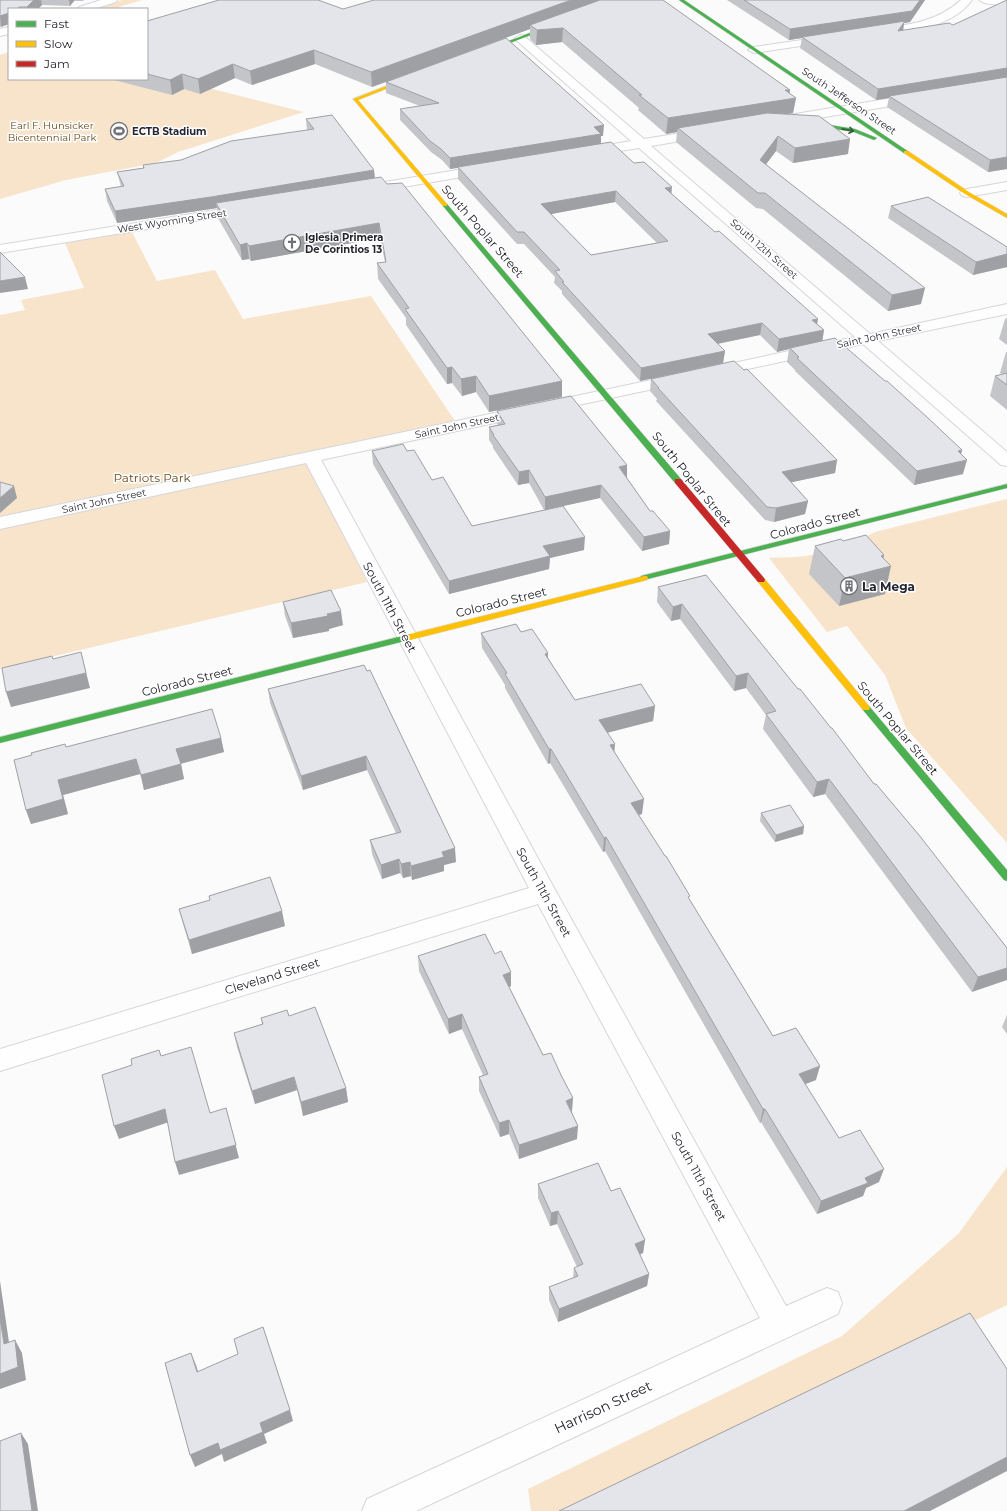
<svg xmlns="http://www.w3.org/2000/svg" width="1007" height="1511" viewBox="0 0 1007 1511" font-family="Montserrat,sans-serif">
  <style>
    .green { fill: #f8e4cb }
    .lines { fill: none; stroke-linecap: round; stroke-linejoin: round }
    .street-casing { stroke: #d5d6db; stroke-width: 2 }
    .fast-casing { stroke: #d5d6db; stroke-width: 1 }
    .slow-casing { stroke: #d5d6db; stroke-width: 1 }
    .jam-casing { stroke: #d5d6db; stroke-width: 1 }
    .street { fill: #fefefe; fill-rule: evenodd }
    .fast { fill: #4caf50; fill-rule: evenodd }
    .slow { fill: #ffc107; fill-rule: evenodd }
    .jam { fill: #c62828; fill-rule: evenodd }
    .wall { fill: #c3c5c9; fill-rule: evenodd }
    .shaded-wall { fill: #9fa0a4 }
    .building { fill: #e3e5ea; stroke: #9fa0a4; fill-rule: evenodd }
    .oneway { stroke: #355d3c }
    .labels { text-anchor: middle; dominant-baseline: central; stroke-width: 3; stroke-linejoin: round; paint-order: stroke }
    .far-street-label { font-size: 10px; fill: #25262f; stroke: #fff }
    .far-park-label { font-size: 10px; fill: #694a1d; stroke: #fff }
    .far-poi-label { font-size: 10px; font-weight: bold; fill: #25262f; stroke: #fff; text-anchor: start }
    .street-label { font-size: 12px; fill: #25262f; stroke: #fff }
    .park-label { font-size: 12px; fill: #694a1d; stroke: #fff }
    .poi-label { font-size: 12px; font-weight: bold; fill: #25262f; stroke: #fff; text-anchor: start }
    .near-street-label { font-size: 14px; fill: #25262f; stroke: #fff }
  </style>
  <rect width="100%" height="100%" fill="#fbfbfb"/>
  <path class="green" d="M122,0H142L112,9H91Z
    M9,52V79H147L197,85L304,112L178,152L156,163L66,180L0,199V55Z
    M132,232L157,281L215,270L243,319L371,296L455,421L302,453L367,582L0,669V315L25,310L21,300L84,288L65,243Z
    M1007,499V843L906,728L885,675L847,626L827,632L769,558C777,557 785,558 794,557C821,556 851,545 875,532Z
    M1007,1167V1305L582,1511H531L528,1489L842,1336L959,1233Z"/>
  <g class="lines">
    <g class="street-casing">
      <path id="street" d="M101,0H117L116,2L94,9H78L79,7Z
        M961,0H972C950,30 907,31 874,35L869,32L874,29C906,25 936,23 961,0Z
        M979,0H1007V6L984,3Z
        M9,27V34L0,36V29Z
        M520,35L524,36L644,139L706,129L710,130L712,133L710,136L651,146L870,334L1007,304V314L878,341L1007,452V466L1001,465L863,344L711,377L705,375L703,372L705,369L855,337L639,148L588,156L584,155L582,152L584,149L631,141L516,40L515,38Z
        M830,36L835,39L834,41L754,53L748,50L754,47Z
        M917,94L921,95L923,98L921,101L783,124L777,120L783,116Z
        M487,165L493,169L492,172L373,192L368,191L366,188L368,185L373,184Z
        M1007,182V190L967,197L962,196L960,193L962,190L967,189Z
        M246,205L251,206L253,209L251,212L0,253V245Z
        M680,374L686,376L688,379L686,382L321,460L553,886L786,1306L827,1288L838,1292L842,1303L838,1314L416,1511H362L367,1499L760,1318L538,904L0,1071V1049L529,888L306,463L0,529V517Z"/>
    </g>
    <g class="fast-casing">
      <path id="fast" d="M679,0H684L909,152L904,153Z
        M556,23L560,24L484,53L480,52Z
        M805,121L855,129L877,138L874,140L854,132L803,124V122Z
        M443,204H447L681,479V483H675L443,206Z
        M1007,484V488L644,580L640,578L641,576Z
        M410,634L414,637L413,639L0,743V737Z
        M866,705L869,706L1007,870V881L1004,880L863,710L862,708Z"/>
    </g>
    <g class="slow-casing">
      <path id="slow" d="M412,76L416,77L358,100L447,204V206H443L353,99Z
        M904,151H908L969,192L1007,214V218L965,194L904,153Z
        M644,576H647L648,578L647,580L410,640L406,637L410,634Z
        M758,578H764L869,706L870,708L869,710H863L758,582L757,580Z"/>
    </g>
    <g class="jam-casing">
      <path id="jam" d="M675,479H681L764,578L765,580L764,582H758L675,483Z"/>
    </g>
    <use href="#street" class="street"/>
    <use href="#fast" class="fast"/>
    <use href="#slow" class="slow"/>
    <use href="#jam" class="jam"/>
  </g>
  <path class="wall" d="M0,0H84L83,1H74L70,6L42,5L38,9H9V24L0,27Z
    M663,0L796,98L793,113L788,114L848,154L793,163L776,151L766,164L921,304L888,311L763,209L756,208L676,142L677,132L666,134L638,110L639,108L562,42L536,45L530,39V29L372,87L315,64L252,85L235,78L200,94L184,89L172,95L110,79H147V21L343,9Z
    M727,0H925L910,22L904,23L903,30L1007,169L988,172L887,107L889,98L876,100L800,48L802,38L789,40Z
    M386,82L603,136H601V144L634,163L671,193L824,330L822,341L962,450L961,454L963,474L914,485L795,371V370L787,362L789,349L777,352L760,335L718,344L725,351L723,363L744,370L837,460L835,473L791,482L808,501L805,514L774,522L765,520L656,401L657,399L650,391L651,379L681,372L640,381L562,294V291L554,283L555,277L524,244H517L458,179V168L450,169L442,160L431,152L400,120V109L420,106L386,93ZM615,202L657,243L591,255L551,214Z
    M306,119L374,170L375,178L387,184L562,381V397L489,412L476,392L462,396L452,383L447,384L406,325V318L378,279L377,263L385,262L380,238L251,261L249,259L242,260L218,218L217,208L117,223L107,201L105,189L121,187L120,183L117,172L143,168V165L181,160L307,130Z
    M891,206L1007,247V267L973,275L888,218Z
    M1007,318V345L999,339L1005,319Z
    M1006,352H1007V410L990,396L995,376L1002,374L1000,373Z
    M497,411L627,478L650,511L670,531L669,544L642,551L600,498L563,506L584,550L550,558L549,569L449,594L373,464L372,451H407L472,526L544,510L529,483L518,485L493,448V446L489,440V427L498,425L497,424Z
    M843,541L884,555V558L885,594L839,606L809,574L815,546Z
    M706,575L874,784L1007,948L972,992L825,794L813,797L763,729L766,715L746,688L734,691L680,619L671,621L657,602L658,587Z
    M283,602L343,625L329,629V631L293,638L285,616Z
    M521,632L548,653V658L575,700L655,706L653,721L607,732L614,751L642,814L639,815L690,901L773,1036L816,1080L805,1084L839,1138L879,1182L866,1188L863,1196L817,1214L761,1122L760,1123L605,851L603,852L550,763L548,764L505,688V685L482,648L481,633Z
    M364,665L456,862L444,865V871L412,880L411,876L403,878L400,873L382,879L372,854L370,840L396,833L367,770L303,790L270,703L268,689Z
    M221,738L224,752L181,764L184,779L144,790L140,774L63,795L68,814L31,824L26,810L66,747Z
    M761,813L804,826L803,834L775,842L760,821Z
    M209,896L285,926L192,954L183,924L179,909L210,900Z
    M418,956L511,986L509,987L572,1112L577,1139L519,1159L509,1134L500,1137L479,1091V1077L483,1075L462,1029L449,1034L419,971Z
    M1007,1015V1034L1002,1027Z
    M289,1016L346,1088L348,1102L303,1116L297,1090L255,1104L237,1047L234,1033L262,1024L261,1018Z
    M538,1184L611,1191L645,1240L643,1253L640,1255L649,1274L647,1286L558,1322L549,1300V1287L573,1278L574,1268L577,1267L557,1224L550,1226L538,1198Z"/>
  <path class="shaded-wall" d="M34,0H41L42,5L38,9H27V7Z
    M69,0H74V1L70,6Z
    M571,0H609L530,25V29L372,87L371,72Z
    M920,0H925L910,22L904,23L903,32L802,37V38L789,40L790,29Z
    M9,13V24L1,27L0,16Z
    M563,28L562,42L536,45L537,30Z
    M314,50L315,64L252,85L250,71Z
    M233,64L235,78L200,94L198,79Z
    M1007,68V79L889,96V98L876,100L878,89Z
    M182,74L184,89L172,95L170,80Z
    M785,90H790L789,99L796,98L793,113L682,131L678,128L677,132L666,134L668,118Z
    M604,125L603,136H601V144L450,169V158L594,127Z
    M778,136L776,151L758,175L760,160Z
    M850,139L848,154L793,163L795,148Z
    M1007,157V169L988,172L990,160Z
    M374,170L375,182L216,203L217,208L117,223L115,211Z
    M672,187L671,198L665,188Z
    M616,191L615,202L541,216V204Z
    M379,223L380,238L251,261L249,246Z
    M247,243L249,259L242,260L240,245Z
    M1007,254V267L973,275L976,262Z
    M25,277L28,289L0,293V281Z
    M925,288L921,304L888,311L892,295Z
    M818,319L816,331L812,320Z
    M762,323L760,335L706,346L708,334Z
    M824,330L822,343L790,348L789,349L777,352L779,339Z
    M725,351L723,363L640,381L641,368Z
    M452,367V383L447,384V368Z
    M476,376V392L462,396L461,379Z
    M562,381V397L489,412V396Z
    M962,450L959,462L967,460L963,474L914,485L917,471L958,451Z
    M837,460L835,473L779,485L782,472Z
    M627,465V478L619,467Z
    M529,470V483L518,485L519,472Z
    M601,485L600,498L545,510V497Z
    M14,486L17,498L0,513V498Z
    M808,501L805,514L774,522L776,508Z
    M670,531L669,544L642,551L644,537Z
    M585,537L584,550L550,558L549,569L449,594V581L543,546Z
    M884,555L881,569L891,566L885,594L839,606L845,578L881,556Z
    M682,604L680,619L671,621L673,607Z
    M341,611L343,625L329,629V631L293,638L291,623Z
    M81,652L90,688L11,707L6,692Z
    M548,653V667L545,654Z
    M748,673L746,688L734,691L736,676Z
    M655,706L653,721L599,735V720Z
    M221,738L224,752L179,764L176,749Z
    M615,744L614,758L610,745Z
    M549,749H551L550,763L548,764Z
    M366,756L367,770L303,790L301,776Z
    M136,759L140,774L63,795L68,814L31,824L26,810L58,780Z
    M181,764L184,779L144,790L141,775Z
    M829,779L825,794L813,797L817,782Z
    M644,799L642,814L630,817L631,803Z
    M804,826L803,834L775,842L776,835Z
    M606,837L605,851L603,852L604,838Z
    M455,848L456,862L444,865V871L412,880L411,866L442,852Z
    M399,859L400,873L382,879L381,865Z
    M410,862L411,876L403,878L401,864Z
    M282,911L285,926L192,954L189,940Z
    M1007,968V980L972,992L978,977Z
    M511,972V986L503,989V975Z
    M462,1014V1029L449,1034L448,1019Z
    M820,1066L816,1080L795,1088L799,1074Z
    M294,1077L297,1090L255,1104L252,1091Z
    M346,1088L348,1102L303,1116L301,1102Z
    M573,1098L572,1112L566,1101Z
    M226,1108L239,1158L179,1175L175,1162Z
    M165,1109L169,1122L119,1139L114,1126Z
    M763,1109H765L761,1122L760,1123Z
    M509,1120V1134L500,1137L499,1123Z
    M578,1126L577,1139L519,1159V1145Z
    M884,1169L879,1182L866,1188L863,1196L817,1214L821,1201L865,1178Z
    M558,1211L557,1224L550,1226L551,1213Z
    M645,1240L643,1253L633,1257L635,1244Z
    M649,1274L647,1286L558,1322L559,1309Z
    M0,1281L11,1356L4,1344L0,1318Z
    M15,1340L22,1353L26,1380L0,1389V1374Z
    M191,1353L196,1365L202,1384L197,1372Z
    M290,1410L293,1421L264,1434L267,1443L224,1462L222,1454L195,1467L190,1455L260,1423Z
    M21,1433L28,1444L38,1511H32Z
    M1007,1457V1471L930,1511H904Z"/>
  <path class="building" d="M0,0H34L27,7H19L17,9H9V13L0,16Z
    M219,0H318L343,9L374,0H571L371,72L314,50L250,71L233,64L198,79L182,74L170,80L147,74V38L148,37H147V21Z
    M600,0H663L790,90H785L796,98L668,118L639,95H642L563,28L537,30L530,25Z
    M744,0H920L912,11L790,29Z
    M1007,0V68L878,89L802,37L905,21L898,31L949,23L953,25Z
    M506,38L604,125L594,127L601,134L450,158L441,149L430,141L400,109L439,103L386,82Z
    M1007,77V157L990,160L889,96Z
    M767,113L819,116L850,139L795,148L778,136L760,160L925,288L892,295L765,193H758L678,128Z
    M332,115L374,170L211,197L115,211L105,189L124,186L117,172L144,168L143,165L181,160L231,141L314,129L306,119Z
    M611,142L634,163L644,162L672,187L665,188L715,232L719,231L818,319L812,320L824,330L779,339L762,323L708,334L725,351L641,368L562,282H564L555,271L560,270L524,232H517L458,167ZM616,191L668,241L591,255L541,204Z
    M381,177L387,184L402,183L562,381L489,396L476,376L461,379L452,367L447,368L405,309L409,308L377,263L386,262L379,223L249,246L247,243L240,245L216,203Z
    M928,197L1007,247V254L976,262L891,206Z
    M0,252L25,277L0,281Z
    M835,338L885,381H887L928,418L962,450L958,451L967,460L917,471L797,358L799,357L790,348Z
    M734,361L744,370L747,369L837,460L782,472L808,501L776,508L767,507L658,388H659L651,379Z
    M1007,373V385L995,376Z
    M571,396L627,465L619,467L650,511H653L670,531L644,537L601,485L545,497L529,470L519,472L493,435H494L489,427L505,424L497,411Z
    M403,444L407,451L414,450L432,480L443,477L472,526L563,506L585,537L543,546L550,556L449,581L372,451Z
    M0,482L14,486L0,498Z
    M866,535L884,555L881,556L891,566L845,578L815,546L841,539L843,541Z
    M706,575L798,689H800L831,728H832L874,784H876L919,835L1007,948V968L978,977L829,779L817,782L766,714L776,711L748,673L736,676L682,604L673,607L658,587Z
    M331,590L341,611L327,614L328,616L291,623L283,602Z
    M516,624L521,632L532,629L548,653L545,654L575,700L641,684L655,706L599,720L615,744L610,745L644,799L631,803L665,856H666L690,896L688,897L773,1036L796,1028L820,1066L799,1074L839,1138L860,1130L884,1169L865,1178L868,1183L821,1201L765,1109H763L606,837L604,838L551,749H549L505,674L507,673L481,633Z
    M81,652L86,673L6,692L2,668L52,656L53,659Z
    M364,665L367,671L370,670L455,848L442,852L444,857L411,866L410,862L401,864L399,859L381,865L370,840L401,832L366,756L301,776L268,689Z
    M212,709L221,738L176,749L181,764L141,775L136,759L58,780L63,799L26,810L14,760L32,755L31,753L65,744L66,747Z
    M790,805L804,826L776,835L761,813Z
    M270,877L282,911L189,940L179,909L210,900L209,896Z
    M485,934L495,954L501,951L511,972L503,975L543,1055L551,1053L561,1075L573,1098L566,1101L578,1126L519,1145L509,1120L499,1123L479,1077L488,1074L462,1014L448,1019L418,956Z
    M315,1007L346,1088L301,1102L294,1077L252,1091L234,1033L263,1024L261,1018L287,1010L289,1016Z
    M191,1047L210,1113L226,1108L236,1145L175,1162L165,1109L114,1126L102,1075L132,1065L131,1059L159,1050L161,1056Z
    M598,1163L611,1191L620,1188L645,1240L635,1244L649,1274L559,1309L549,1287L578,1276L574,1268L583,1264L558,1211L551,1213L538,1184Z
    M970,1313L1007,1369V1457L904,1511H559Z
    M0,1318L4,1344L15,1340L18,1367L0,1374Z
    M263,1327L290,1410L260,1423L263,1432L220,1450L218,1443L190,1455L165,1363L191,1353L197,1372L238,1354L234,1339Z
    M21,1433L32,1511H0V1441Z"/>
  <defs><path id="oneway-shaft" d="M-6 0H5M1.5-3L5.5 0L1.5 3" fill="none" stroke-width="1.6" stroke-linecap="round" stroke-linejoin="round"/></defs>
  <use class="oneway" href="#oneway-shaft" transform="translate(848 130) rotate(11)"/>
  <defs>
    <g id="stadium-ring" transform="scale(0.9)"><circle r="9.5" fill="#fff" stroke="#707176" stroke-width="1.5"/><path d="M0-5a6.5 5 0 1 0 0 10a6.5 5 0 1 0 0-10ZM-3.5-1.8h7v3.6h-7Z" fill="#707176"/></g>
    <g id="church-ring" transform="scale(0.9)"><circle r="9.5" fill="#fff" stroke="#707176" stroke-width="1.5"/><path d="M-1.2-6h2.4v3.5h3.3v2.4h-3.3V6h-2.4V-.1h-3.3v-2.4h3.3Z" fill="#707176"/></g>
    <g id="building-ring" transform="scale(0.9)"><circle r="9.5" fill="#fff" stroke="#707176" stroke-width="1.5"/><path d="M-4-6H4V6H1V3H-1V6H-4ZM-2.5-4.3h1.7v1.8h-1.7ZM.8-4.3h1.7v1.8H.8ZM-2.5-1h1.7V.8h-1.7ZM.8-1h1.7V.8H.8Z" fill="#707176"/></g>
  </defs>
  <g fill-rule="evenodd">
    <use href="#stadium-ring" x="119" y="131"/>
    <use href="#church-ring" x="292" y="243"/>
    <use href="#building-ring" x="849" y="586"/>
  </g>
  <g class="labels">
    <g class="far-street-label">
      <text transform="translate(849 101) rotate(34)">South Jefferson Street</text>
      <text transform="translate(172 221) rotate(-9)">West Wyoming Street</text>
      <text transform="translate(764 249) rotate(41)">South 12th Street</text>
      <text transform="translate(879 336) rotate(-12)">Saint John Street</text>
      <text transform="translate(457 426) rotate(-12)">Saint John Street</text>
      <text transform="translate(104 501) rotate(-12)">Saint John Street</text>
    </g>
    <g class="far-park-label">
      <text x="52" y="125">Earl F. Hunsicker<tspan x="52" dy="12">Bicentennial Park</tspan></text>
    </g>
    <g class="far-poi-label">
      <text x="132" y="131">ECTB Stadium</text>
      <text x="305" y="237">Iglesia Primera<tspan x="305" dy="12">De Corintios 13</tspan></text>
    </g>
    <g class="street-label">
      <text transform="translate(483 231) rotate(49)">South Poplar Street</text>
      <text transform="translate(692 479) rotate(51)">South Poplar Street</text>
      <text transform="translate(815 523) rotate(-15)">Colorado Street</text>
      <text transform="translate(501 602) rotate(-14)">Colorado Street</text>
      <text transform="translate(390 607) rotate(62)">South 11th Street</text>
      <text transform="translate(187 681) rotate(-14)">Colorado Street</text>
      <text transform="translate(898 728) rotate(50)">South Poplar Street</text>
      <text transform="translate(544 892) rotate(61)">South 11th Street</text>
      <text transform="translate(272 976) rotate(-17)">Cleveland Street</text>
      <text transform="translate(699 1176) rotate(61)">South 11th Street</text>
    </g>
    <g class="park-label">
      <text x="152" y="477">Patriots Park</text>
    </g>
    <g class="poi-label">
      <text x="862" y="586">La Mega</text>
    </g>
    <g class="near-street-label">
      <text transform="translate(603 1407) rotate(-25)">Harrison Street</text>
    </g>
  </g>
  <rect x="8" y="8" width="140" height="72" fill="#ffffff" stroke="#a8a8ac"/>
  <rect x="16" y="21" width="20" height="6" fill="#4caf50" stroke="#a8a8ac"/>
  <text x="44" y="28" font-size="12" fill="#25262f">Fast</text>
  <rect x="16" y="41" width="20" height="6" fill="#ffc107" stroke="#a8a8ac"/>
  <text x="44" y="48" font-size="12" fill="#25262f">Slow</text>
  <rect x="16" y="61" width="20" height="6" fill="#c62828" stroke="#a8a8ac"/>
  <text x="44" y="68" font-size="12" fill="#25262f">Jam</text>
</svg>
